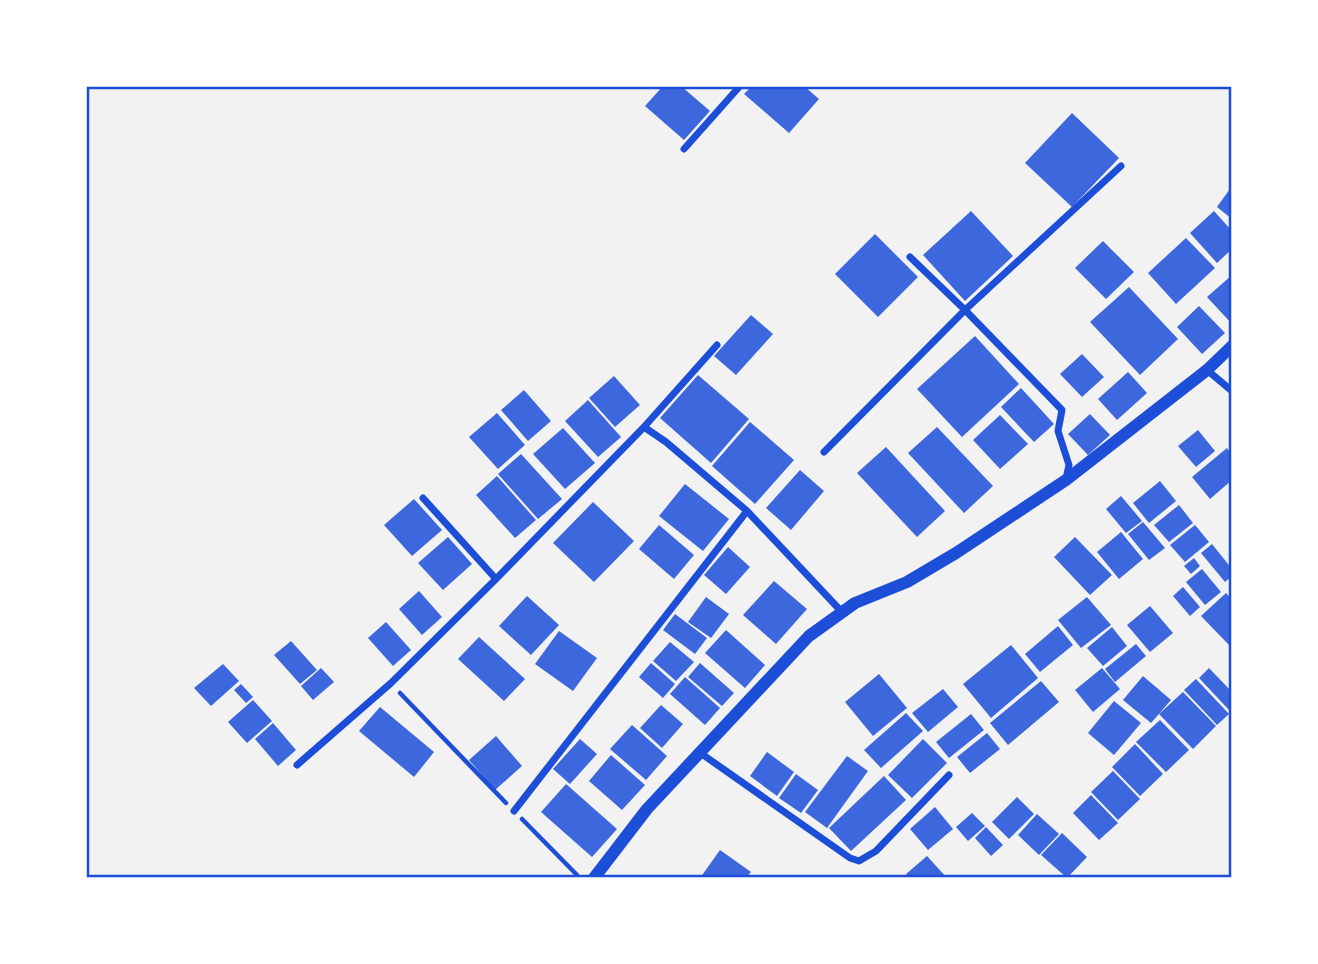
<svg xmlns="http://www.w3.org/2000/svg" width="1318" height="964" viewBox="0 0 1318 964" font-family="Jost,sans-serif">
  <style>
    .building { fill: #3d67dc }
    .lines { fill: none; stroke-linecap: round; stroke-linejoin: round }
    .path { stroke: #1d4ed8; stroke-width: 4.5 }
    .minor { stroke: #1d4ed8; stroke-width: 7 }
    .tertiary { stroke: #1d4ed8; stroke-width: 12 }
    .neatline { fill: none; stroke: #1d4ed8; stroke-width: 2.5 }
  </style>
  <rect width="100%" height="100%" fill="#f2f2f2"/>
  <path class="building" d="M663,86H681L710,111L684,140L645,106Z
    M752,86H804L819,99L789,133L744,94Z
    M1072,113L1119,158L1072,207L1025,163Z
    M1232,186V219L1217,207Z
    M971,211L1013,256L965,301L923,255Z
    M1214,211L1232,231V249L1217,263L1190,233Z
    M875,234L918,277L878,317L835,274Z
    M1186,238L1215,268L1176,304L1148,273Z
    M1103,241L1134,272L1106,299L1075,268Z
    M1232,275V324L1207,297Z
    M1129,287L1178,339L1140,375L1090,322Z
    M1199,306L1225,333L1202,354L1177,327Z
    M751,315L773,334L736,375L714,356Z
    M975,336L1019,384L962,437L917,389Z
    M1082,354L1104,377L1082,397L1060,374Z
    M1128,372L1147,393L1117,420L1098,399Z
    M698,375L749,419L711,463L660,418Z
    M614,376L640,405L615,427L589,398Z
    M1021,388L1054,424L1034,442L1001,407Z
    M524,390L551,421L528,441L501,410Z
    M588,400L621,437L598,457L565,421Z
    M497,413L525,445L498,469L469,437Z
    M1090,414L1110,435L1088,455L1068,434Z
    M1000,415L1028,444L1000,469L973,440Z
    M750,422L794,460L755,504L712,466Z
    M937,427L993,486L964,513L908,453Z
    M563,428L595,463L565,489L533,454Z
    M1198,430L1215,451L1196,467L1178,446Z
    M886,447L945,511L917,537L857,473Z
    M1227,448L1232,455V480L1210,499L1192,477Z
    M521,454L562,499L538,519L498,474Z
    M800,470L824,491L791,530L766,508Z
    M497,476L536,520L515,538L476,495Z
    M1160,481L1176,501L1149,523L1133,503Z
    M685,484L729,519L703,551L659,516Z
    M1121,496L1142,521L1126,533L1106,509Z
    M414,499L442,530L412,556L384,525Z
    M593,502L634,541L594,582L553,543Z
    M1179,505L1193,523L1169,542L1154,525Z
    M1143,522L1165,548L1149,560L1128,534Z
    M659,525L694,555L674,579L639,549Z
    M1195,525L1209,542L1185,562L1170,545Z
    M1121,532L1143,559L1119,579L1097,552Z
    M448,537L472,564L443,590L418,563Z
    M1075,537L1112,575L1090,595L1054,557Z
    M1212,544L1232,569V576L1225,582L1201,553Z
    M728,547L750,567L726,594L704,575Z
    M1194,558L1200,566L1191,574L1184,566Z
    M1202,569L1221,592L1205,605L1186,582Z
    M774,581L807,609L776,644L743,615Z
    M1183,587L1200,607L1190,616L1173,596Z
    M419,591L442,617L422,635L399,609Z
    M1226,593L1232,599V642L1229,645L1201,616Z
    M527,596L559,625L531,655L499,626Z
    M706,597L729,614L711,638L688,622Z
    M1087,597L1111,625L1081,648L1058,620Z
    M1150,606L1173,633L1150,652L1127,625Z
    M675,614L707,638L695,654L663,630Z
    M386,622L411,650L393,666L368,638Z
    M1058,626L1073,645L1040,672L1025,654Z
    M1112,627L1127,646L1103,666L1087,648Z
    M726,630L765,665L745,688L705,653Z
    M559,631L597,658L573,691L535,664Z
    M479,637L525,679L504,701L458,659Z
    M291,641L317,670L300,684L274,655Z
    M670,642L694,662L676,681L653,661Z
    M1136,644L1146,656L1115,682L1105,669Z
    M1011,645L1038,678L991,718L963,684Z
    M651,663L675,684L663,698L639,677Z
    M700,663L734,693L722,706L688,677Z
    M223,664L239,681L211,706L194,688Z
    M321,668L334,682L313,700L301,686Z
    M1102,668L1120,689L1093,712L1075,690Z
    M1209,668L1232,692V707L1229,710L1199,678Z
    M879,674L907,708L873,736L845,702Z
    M1143,676L1171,700L1151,723L1123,700Z
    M685,677L720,708L705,725L670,694Z
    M1196,679L1229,714L1217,725L1184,690Z
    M1041,681L1059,702L1008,745L990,723Z
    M241,684L253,697L246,703L234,690Z
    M943,689L958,707L928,732L912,713Z
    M1183,692L1216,726L1193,749L1159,714Z
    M253,700L272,721L247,743L228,722Z
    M1114,701L1141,723L1114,755L1088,733Z
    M661,705L683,724L662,748L640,728Z
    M380,707L434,752L414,777L359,731Z
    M906,713L923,731L881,768L864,750Z
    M971,714L984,730L949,758L936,742Z
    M1160,720L1189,750L1166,772L1136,742Z
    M273,723L296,750L278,766L255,739Z
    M632,725L667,756L646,780L610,749Z
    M987,733L1000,749L970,773L957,757Z
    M496,736L522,766L495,790L469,760Z
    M580,739L597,754L570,784L553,769Z
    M923,739L947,763L912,798L888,775Z
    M1135,744L1163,774L1140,796L1112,767Z
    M767,752L794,772L777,796L750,776Z
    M611,755L645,785L622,810L589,781Z
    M847,756L868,771L827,828L805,812Z
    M1113,771L1140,799L1118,820L1091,792Z
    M796,774L818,790L801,813L779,798Z
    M884,776L906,800L851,851L829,828Z
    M566,784L617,829L592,857L541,812Z
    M1091,795L1118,823L1099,840L1073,813Z
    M1017,797L1034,814L1009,839L992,822Z
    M935,807L953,829L928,850L910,829Z
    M972,813L985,826L968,841L956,827Z
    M1037,814L1059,834L1039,855L1018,835Z
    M986,827L1003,845L991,856L975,838Z
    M1062,833L1087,857L1067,878L1041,855Z
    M720,850L751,872L746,878H700Z
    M927,856L947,878H909L906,874Z"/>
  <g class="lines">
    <path class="path" d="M400,693L506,803
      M522,819L577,875"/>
    <path class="minor" d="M684,149L740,86
      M910,257L965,310L1062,410L1058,431L1069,465L1066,479
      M1207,370L1232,391
      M644,427L666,442L747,511L841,611
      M824,452L965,310L1121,166
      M423,498L496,579
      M699,752L850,858L859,861L876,851L949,775
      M297,765L391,683L496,579L644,427L717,345
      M514,811L747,511"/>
    <path class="tertiary" d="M594,878L647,809L809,636L855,603L907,582L956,553L1066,480L1207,370L1232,346"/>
  </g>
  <rect width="1318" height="964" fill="none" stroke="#ffffff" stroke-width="175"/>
  <rect x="88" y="88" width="1142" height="788" class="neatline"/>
</svg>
